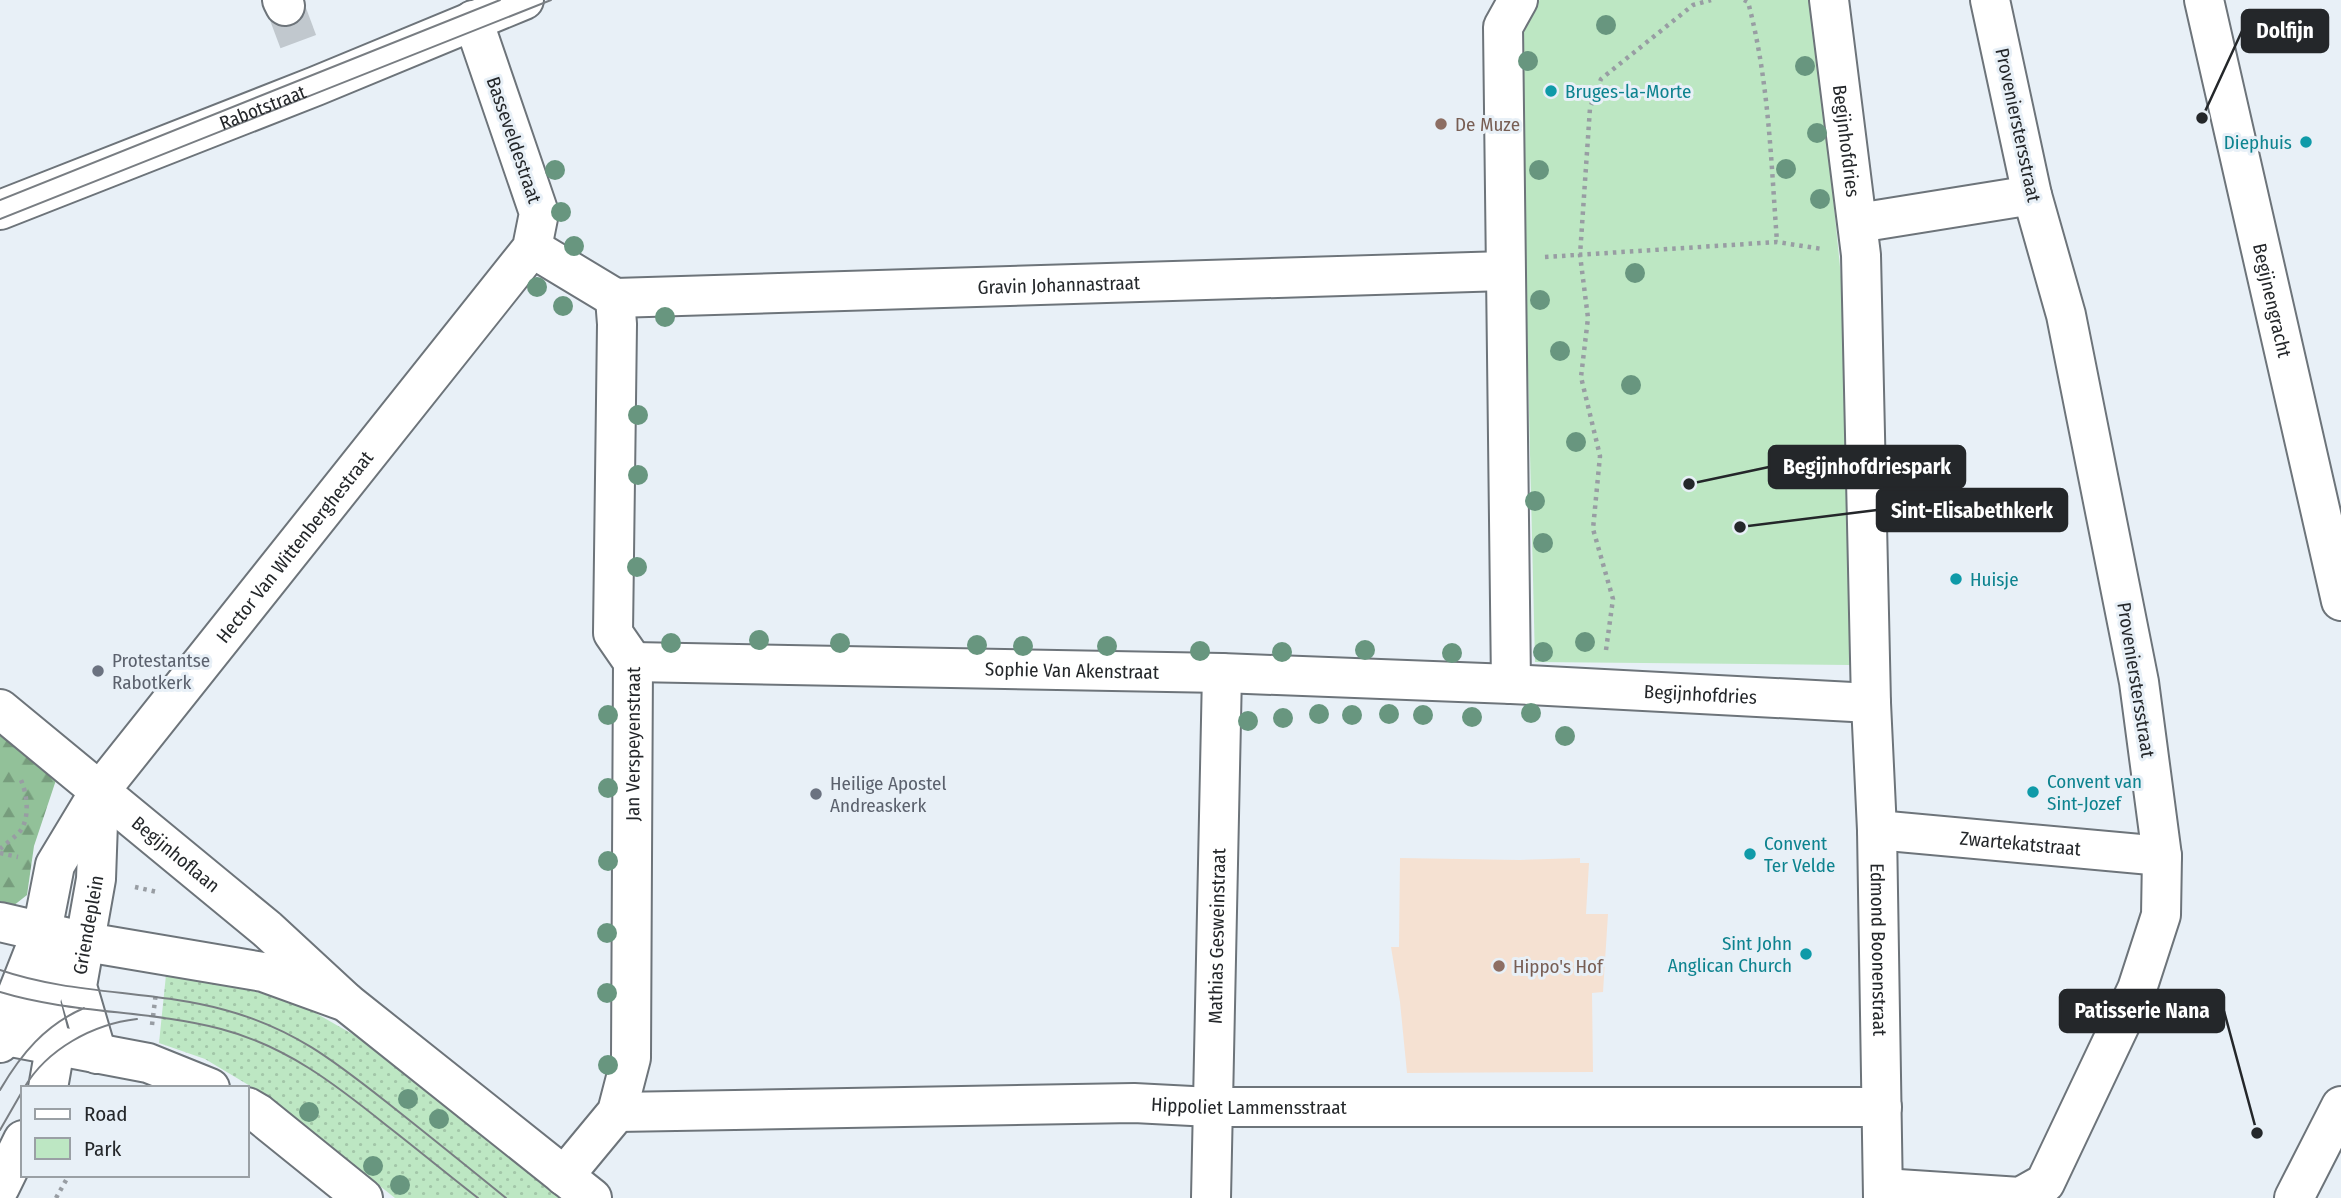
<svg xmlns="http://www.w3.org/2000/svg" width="2341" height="1198" viewBox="0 0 2341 1198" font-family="'Fira Sans Condensed',sans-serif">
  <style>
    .education { fill: #f5e1d2 }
    .grass { fill: url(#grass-dots) }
    .forest { fill: url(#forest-firs) }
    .park { fill: #bde7c3 }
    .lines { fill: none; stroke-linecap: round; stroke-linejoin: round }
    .minor-tunnel { stroke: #c1c8ce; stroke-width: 38; stroke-dasharray: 38 19; stroke-linecap: butt }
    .minor-casing { stroke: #6d747a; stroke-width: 42 }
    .major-casing { stroke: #6d747a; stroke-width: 42 }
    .path { stroke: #989da3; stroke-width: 4.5; stroke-dasharray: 3.5 5; stroke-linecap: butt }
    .minor { stroke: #fff; stroke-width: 38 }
    .major { stroke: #fff; stroke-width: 38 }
    .tram { stroke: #797e83; stroke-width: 2 }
    .tree { fill: #68967f }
    .culture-dot { fill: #0f9aa8; stroke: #e8f0f7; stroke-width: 2.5 }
    .education-dot { fill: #8d6e63; stroke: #e8f0f7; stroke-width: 2.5 }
    .worship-dot { fill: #6b7280; stroke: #e8f0f7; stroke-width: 2.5 }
    .labels { text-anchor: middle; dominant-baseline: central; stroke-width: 6; stroke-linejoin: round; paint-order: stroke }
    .culture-label { font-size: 19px; fill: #0d838f; stroke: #e8f0f7; text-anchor: start }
    .street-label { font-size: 19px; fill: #24272a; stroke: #e8f0f7 }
    .education-label { font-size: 19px; fill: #785e54; stroke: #e8f0f7; text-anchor: start }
    .worship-label { font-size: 19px; fill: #5b616d; stroke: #e8f0f7; text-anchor: start }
    .leader { fill: none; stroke: #24272a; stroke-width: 2.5 }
    .callout-dot { fill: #24272a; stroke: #e8f0f7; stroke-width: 2.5 }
    .callout { fill: #24272a; stroke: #24272a; stroke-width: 2.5 }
    .callout-label { font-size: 21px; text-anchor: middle; font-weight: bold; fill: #fff }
  </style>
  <defs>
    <pattern id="grass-dots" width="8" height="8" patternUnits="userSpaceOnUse" patternTransform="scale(1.75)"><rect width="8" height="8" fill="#bde7c3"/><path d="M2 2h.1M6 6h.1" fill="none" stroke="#a2c6a8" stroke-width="1.8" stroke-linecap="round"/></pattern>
    <pattern id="forest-firs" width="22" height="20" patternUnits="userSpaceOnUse" patternTransform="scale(1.75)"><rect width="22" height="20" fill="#92c199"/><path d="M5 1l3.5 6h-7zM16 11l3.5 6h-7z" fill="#779d7d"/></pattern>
  </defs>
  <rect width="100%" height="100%" fill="#e8f0f7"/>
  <path class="education" d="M1400,858L1520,860L1580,858V863H1589L1586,914H1608L1603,992L1592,993L1593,1072L1407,1073L1400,1002L1391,947H1399Z"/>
  <path class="grass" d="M166,975L227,983L305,1007L354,1035L561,1198H395L265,1095L205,1059L159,1043Z"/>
  <path class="forest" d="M0,734L56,780L34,846L27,895L13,906L0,901Z"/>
  <path class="park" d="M1540,0H1809L1825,116L1844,307L1850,665L1535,662L1520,37L1536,2Z"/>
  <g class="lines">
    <path class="minor-tunnel" d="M285,6L304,57"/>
    <g class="minor-casing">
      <g id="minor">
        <path d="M282,0L285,6"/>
        <path id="s1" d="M1829,0L1861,255L1871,703L1877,830L1883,1198"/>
        <path id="s2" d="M2204,0L2341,601"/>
        <path id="s3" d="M0,210L316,86L524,0"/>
        <path d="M1858,223L2032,195"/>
        <path d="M532,248L615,298"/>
        <path id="s4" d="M615,298L1505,271"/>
        <path id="s5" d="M633,662L1222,673L1511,684L1871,703"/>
        <path d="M1511,684L1503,27L1518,0"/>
        <path id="s6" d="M0,709L267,929L346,1002"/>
        <path id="s7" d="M1877,830L2162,856"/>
        <path id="s8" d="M0,1043L4,1037L16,997L42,931L55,865L99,792L532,248L539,213L473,20"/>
        <path id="s9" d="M97,1054L77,986L96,879L99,794"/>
        <path d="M48,1088L54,1054L41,1002L50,962L48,954"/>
        <path id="s10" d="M617,1112L1134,1103L1211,1107H1882"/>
        <path id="s11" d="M564,1176L617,1112L631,1058L633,662L613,633L617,324L615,298"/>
        <path d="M0,1187L23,1140"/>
        <path d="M1883,1188L2020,1197L2045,1183L2137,989L2161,915L2162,856L2139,682L2066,315L2032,195L1990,0"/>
        <path id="s12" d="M1211,1198L1222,673"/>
        <path d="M2294,1198L2341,1106"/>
      </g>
    </g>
    <g class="major-casing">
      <path id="major" d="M0,922L86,942L263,972L346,1002L592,1198
        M0,1035L148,1063L210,1088
        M247,1107L259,1114L363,1198"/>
    </g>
    <path class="path" d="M1744,0L1748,2C1769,80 1771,162 1777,242
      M1545,257L1777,242L1822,249
      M1606,650L1613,599L1593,529L1600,456L1581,377L1588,318L1580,255L1590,108L1601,79L1693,5L1711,0
      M0,849C6,843 16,837 21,830C30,816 27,794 21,780
      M0,853L18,857
      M135,887L157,892
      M152,1025L156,992
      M56,1198L69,1175"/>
    <use href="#minor" class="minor"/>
    <use href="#major" class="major"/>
    <path class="tram" d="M0,200L500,0
      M0,219L551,0
      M0,970C72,995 152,990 225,1010C296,1029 338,1064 394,1108C432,1138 469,1168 506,1198
      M0,992C72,1014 149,1010 221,1029C286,1046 335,1084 386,1125C417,1149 447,1174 478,1198
      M24,1088C47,1049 93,1024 137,1019
      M0,1090C21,1054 45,1025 84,1008
      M0,1130L23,1090"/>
  </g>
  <g class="tree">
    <circle cx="1606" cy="25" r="10"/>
    <circle cx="1528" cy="61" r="10"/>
    <circle cx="1805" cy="66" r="10"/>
    <circle cx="1817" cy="133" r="10"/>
    <circle cx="1786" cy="169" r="10"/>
    <circle cx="555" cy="170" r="10"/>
    <circle cx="1539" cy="170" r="10"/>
    <circle cx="1820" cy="199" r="10"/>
    <circle cx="561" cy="212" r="10"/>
    <circle cx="574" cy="246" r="10"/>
    <circle cx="1635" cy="273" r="10"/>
    <circle cx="537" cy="287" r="10"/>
    <circle cx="1540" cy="300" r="10"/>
    <circle cx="563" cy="306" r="10"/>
    <circle cx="665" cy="317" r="10"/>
    <circle cx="1560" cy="351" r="10"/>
    <circle cx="1631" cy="385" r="10"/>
    <circle cx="638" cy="415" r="10"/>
    <circle cx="1576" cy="442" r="10"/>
    <circle cx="638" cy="475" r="10"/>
    <circle cx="1535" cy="501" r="10"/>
    <circle cx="1543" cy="543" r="10"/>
    <circle cx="637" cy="567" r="10"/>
    <circle cx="759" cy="640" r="10"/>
    <circle cx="1585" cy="642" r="10"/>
    <circle cx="671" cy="643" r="10"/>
    <circle cx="840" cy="643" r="10"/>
    <circle cx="977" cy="645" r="10"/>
    <circle cx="1023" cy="646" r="10"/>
    <circle cx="1107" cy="646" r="10"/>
    <circle cx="1365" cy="650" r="10"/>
    <circle cx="1200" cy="651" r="10"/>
    <circle cx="1282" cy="652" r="10"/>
    <circle cx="1543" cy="652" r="10"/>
    <circle cx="1452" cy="653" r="10"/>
    <circle cx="1531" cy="713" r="10"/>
    <circle cx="1319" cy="714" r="10"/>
    <circle cx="1389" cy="714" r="10"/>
    <circle cx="608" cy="715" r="10"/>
    <circle cx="1352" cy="715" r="10"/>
    <circle cx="1423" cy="715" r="10"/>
    <circle cx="1472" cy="717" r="10"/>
    <circle cx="1283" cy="718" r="10"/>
    <circle cx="1248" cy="721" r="10"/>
    <circle cx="1565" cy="736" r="10"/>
    <circle cx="608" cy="788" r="10"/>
    <circle cx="608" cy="861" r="10"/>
    <circle cx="607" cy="933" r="10"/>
    <circle cx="607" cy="993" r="10"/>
    <circle cx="608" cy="1065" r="10"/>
    <circle cx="408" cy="1099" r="10"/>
    <circle cx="309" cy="1112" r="10"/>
    <circle cx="439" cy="1119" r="10"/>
    <circle cx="373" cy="1166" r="10"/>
    <circle cx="400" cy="1185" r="10"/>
  </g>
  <g class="culture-dot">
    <circle cx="1551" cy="91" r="7"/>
    <circle cx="2306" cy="142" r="7"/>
    <circle cx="1956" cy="579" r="7"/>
    <circle cx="2033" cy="792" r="7"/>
    <circle cx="1750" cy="854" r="7"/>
    <circle cx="1806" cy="954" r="7"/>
  </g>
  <g class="education-dot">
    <circle cx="1441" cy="124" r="7"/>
    <circle cx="1499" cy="966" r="7"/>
  </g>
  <g class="worship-dot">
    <circle cx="98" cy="671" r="7"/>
    <circle cx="816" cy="794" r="7"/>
  </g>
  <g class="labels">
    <g class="culture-label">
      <text x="1565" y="91">Bruges-la-Morte</text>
      <text x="2292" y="142" text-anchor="end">Diephuis</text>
      <text x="1970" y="579">Huisje</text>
      <text x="2047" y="781">Convent van<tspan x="2047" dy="22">Sint-Jozef</tspan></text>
      <text x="1764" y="843">Convent<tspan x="1764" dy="22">Ter Velde</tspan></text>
      <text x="1792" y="943" text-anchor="end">Sint John<tspan x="1792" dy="22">Anglican Church</tspan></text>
    </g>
    <g class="street-label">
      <text stroke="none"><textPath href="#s3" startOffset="282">Rabotstraat</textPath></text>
      <text transform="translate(2018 125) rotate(78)">Provenierstersstraat</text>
      <text transform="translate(514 140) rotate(71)">Basseveldestraat</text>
      <text stroke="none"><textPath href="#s1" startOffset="142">Begijnhofdries</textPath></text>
      <text stroke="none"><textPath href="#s4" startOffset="444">Gravin Johannastraat</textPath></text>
      <text stroke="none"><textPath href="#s2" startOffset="308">Begijnengracht</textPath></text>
      <text stroke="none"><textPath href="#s8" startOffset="586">Hector Van Wittenberghestraat</textPath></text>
      <text stroke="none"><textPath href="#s5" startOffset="439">Sophie Van Akenstraat</textPath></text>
      <text transform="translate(2136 680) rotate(81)">Provenierstersstraat</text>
      <text stroke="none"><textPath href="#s5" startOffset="1068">Begijnhofdries</textPath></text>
      <text stroke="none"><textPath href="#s11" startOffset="453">Jan Verspeyenstraat</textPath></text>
      <text stroke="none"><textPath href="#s7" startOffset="144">Zwartekatstraat</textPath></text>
      <text stroke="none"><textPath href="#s6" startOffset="228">Begijnhoflaan</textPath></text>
      <text stroke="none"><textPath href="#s9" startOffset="133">Griendeplein</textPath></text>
      <text stroke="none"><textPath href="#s12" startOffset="262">Mathias Gesweinstraat</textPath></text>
      <text stroke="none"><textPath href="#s1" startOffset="952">Edmond Boonenstraat</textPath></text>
      <text stroke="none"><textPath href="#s10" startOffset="632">Hippoliet Lammensstraat</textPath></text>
    </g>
    <g class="education-label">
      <text x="1455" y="124">De Muze</text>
      <text x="1513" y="966">Hippo's Hof</text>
    </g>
    <g class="worship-label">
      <text x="112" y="660">Protestantse<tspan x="112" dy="22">Rabotkerk</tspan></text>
      <text x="830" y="783">Heilige Apostel<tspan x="830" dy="22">Andreaskerk</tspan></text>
    </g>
  </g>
  <path class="leader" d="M2202 118L2242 31M1689 484L1769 467M1740 527L1877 510M2257 1133L2224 1011"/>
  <g class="callout-dot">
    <circle cx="2202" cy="118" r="7"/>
    <circle cx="1689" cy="484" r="7"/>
    <circle cx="1740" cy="527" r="7"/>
    <circle cx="2257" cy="1133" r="7"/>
  </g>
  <g class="callout">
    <rect x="2242" y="10" width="86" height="42" rx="7"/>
    <rect x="1769" y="446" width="196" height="42" rx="7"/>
    <rect x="1877" y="489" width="190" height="42" rx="7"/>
    <rect x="2060" y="990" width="164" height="42" rx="7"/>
  </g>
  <g class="callout-label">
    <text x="2285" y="38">Dolfijn</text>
    <text x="1867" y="474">Begijnhofdriespark</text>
    <text x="1972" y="518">Sint-Elisabethkerk</text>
    <text x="2142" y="1018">Patisserie Nana</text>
  </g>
  <rect x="21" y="1086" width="228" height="91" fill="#e8f0f7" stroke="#9aa0a5" stroke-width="2"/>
  <rect x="35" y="1109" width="35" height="10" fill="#ffffff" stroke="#9aa0a5" stroke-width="2"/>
  <text x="84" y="1121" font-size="21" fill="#24272a">Road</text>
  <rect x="35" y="1138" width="35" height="21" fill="#bde7c3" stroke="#9aa0a5" stroke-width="2"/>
  <text x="84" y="1156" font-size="21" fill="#24272a">Park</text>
</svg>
